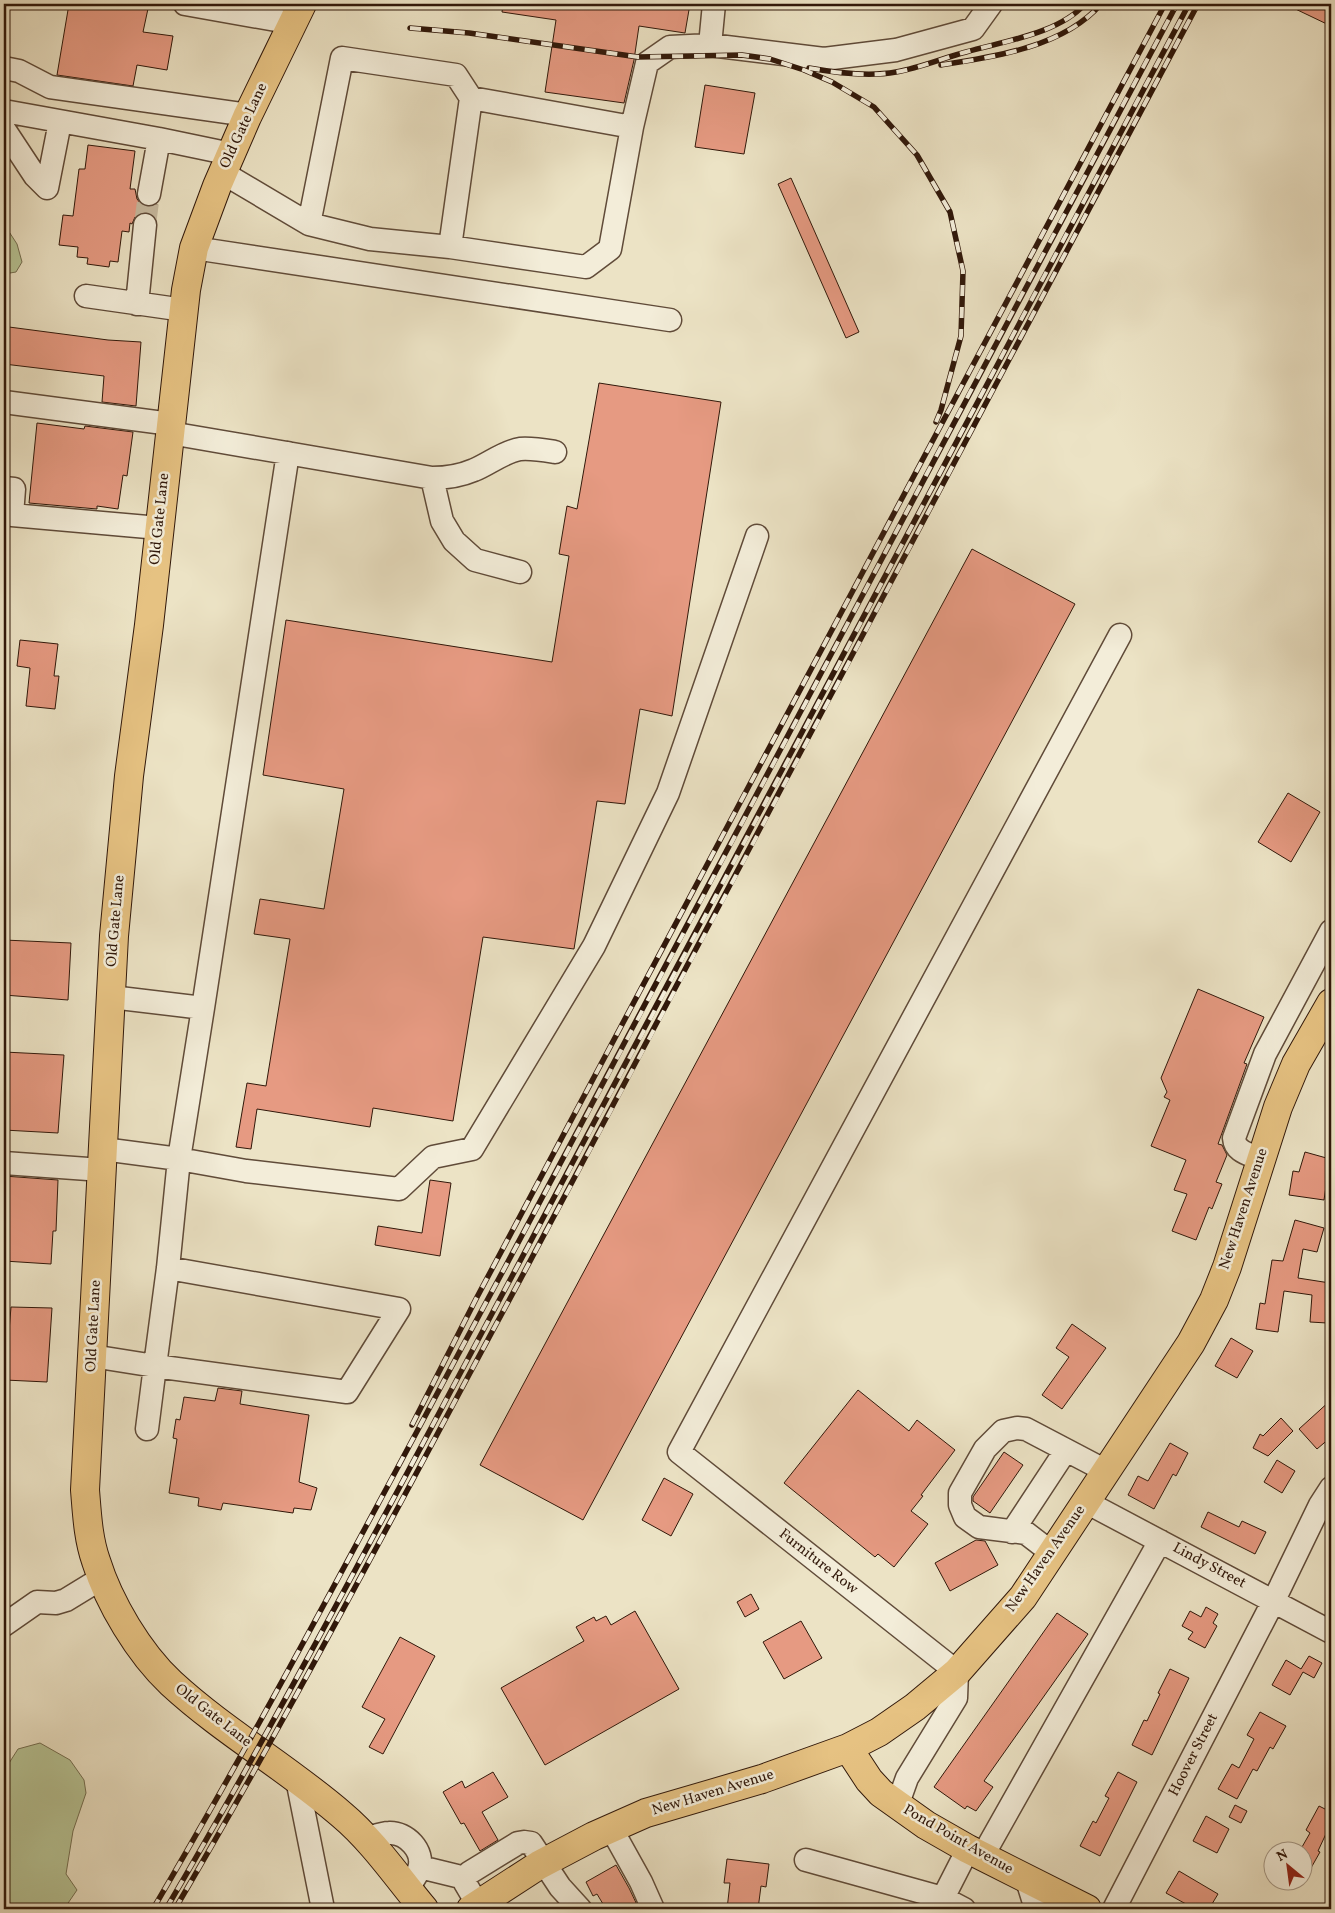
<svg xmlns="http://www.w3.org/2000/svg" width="1335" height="1913" viewBox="0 0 1335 1913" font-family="Vollkorn,serif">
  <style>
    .green { fill: #b7c495; stroke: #746e50 }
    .building { fill: #e69a82; stroke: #31180a }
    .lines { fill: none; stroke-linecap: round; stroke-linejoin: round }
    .minor-tunnel { stroke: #c7baa0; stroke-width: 22; stroke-dasharray: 22 11; stroke-linecap: butt }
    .minor-casing { stroke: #604b39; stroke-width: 25 }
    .major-casing { stroke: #31180a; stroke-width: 30 }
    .minor { stroke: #f3edd9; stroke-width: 22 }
    .major { stroke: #e6c282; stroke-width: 28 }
    .rail-casing { stroke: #31180a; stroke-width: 5.5 }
    .rail { stroke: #f3edd9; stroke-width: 4; stroke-dasharray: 11; stroke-linecap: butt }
    .labels { text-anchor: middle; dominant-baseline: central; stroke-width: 5; stroke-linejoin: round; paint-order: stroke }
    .street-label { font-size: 15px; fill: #31180a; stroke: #f3edd9 }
  </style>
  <rect width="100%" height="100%" fill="#ece3c5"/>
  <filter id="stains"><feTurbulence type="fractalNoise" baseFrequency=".004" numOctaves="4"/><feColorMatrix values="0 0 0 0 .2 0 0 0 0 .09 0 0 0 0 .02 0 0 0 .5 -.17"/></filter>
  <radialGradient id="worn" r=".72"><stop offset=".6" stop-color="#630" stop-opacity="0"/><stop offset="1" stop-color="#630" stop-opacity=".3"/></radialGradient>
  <path class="green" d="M4,224L17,244L22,262L16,272L4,274Z
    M40,1743L70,1760L84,1780L86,1793L73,1831L66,1874L77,1890L64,1909H4V1771L18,1749Z"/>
  <path class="building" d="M69,4H149L143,32L173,36L167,70L137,65L133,86L57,75Z
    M503,4H690L685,33L639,26L634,60L624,103L545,92L556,20L502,12Z
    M1285,4H1331V26Z
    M705,85L755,93L744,154L695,147Z
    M88,145L135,151L130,189H135L137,199L141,204L147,207L157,204L155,218L147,212L140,213L135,217L132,224L130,223L129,232L122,231L118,262L110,261L109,267L87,264L88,258L77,257L78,247L59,245L63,215L73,216L79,169H85Z
    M791,178L859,332L846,338L778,184Z
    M9,327L108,340L141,342L136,406L102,402L104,376L4,364Z
    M599,383L721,402L672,716L640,709L625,804L597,801L574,949L483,937L453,1121L373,1108L370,1127L257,1109L251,1149L236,1147L247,1083L266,1086L290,939L254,934L260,899L324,909L344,789L263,775L286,620L552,662L569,556L559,554L567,506L577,509Z
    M37,423L84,429L85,426L133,432L127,476L123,475L118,509L97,506V509L29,503Z
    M972,549L1075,604L583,1520L480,1465Z
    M20,640L58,644L54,676H59L55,709L26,706L30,668L17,666Z
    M1288,793L1320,812L1291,862L1258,842Z
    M4,940L71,943L68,1000L4,995Z
    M1198,989L1264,1017L1244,1063L1247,1064L1218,1144L1222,1145L1227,1155L1216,1182L1222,1184L1212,1209L1209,1207L1196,1240L1172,1231L1187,1194L1174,1190L1186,1160L1151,1146L1170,1100L1164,1097L1167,1092L1161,1078Z
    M4,1052L64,1055L58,1133L4,1130Z
    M1305,1152L1330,1159L1324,1200L1289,1195L1293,1171L1299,1172Z
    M4,1176L58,1180L56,1231H53L51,1264L4,1261Z
    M430,1180L451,1183L440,1256L375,1245L378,1226L422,1233Z
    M1295,1220L1324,1228L1317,1252L1303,1249L1298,1278L1330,1283L1327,1323L1310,1322L1312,1295L1284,1291L1278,1332L1256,1329L1260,1303L1265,1304L1272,1260L1283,1261Z
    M11,1307L52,1308L47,1382L5,1380Z
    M1072,1324L1106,1348L1062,1409L1042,1395L1069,1357L1056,1348Z
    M1231,1338L1253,1351L1237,1378L1215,1366Z
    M218,1388L242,1391L240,1404L309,1415L299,1482L317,1488L311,1510L294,1508L293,1513L223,1503L221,1510L198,1506L199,1498L169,1493L177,1439L173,1438L176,1419L180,1420L184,1397L215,1401Z
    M858,1390L909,1431L917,1420L955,1450L921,1495L923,1496L911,1511L928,1524L894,1567L878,1554L875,1557L784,1483Z
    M1331,1400V1437L1317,1449L1299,1429Z
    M1281,1418L1293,1431L1268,1456L1253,1448L1260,1434L1263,1436Z
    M1170,1443L1188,1453L1176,1476L1173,1474L1154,1509L1128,1495L1138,1476L1148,1481Z
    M1004,1452L1023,1465L990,1513L973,1501V1497Z
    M1277,1460L1295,1471L1282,1493L1264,1482Z
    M664,1478L693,1494L671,1536L642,1520Z
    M1208,1512L1239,1527L1242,1521L1266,1532L1255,1554L1201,1527Z
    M976,1540L985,1541L998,1565L950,1591L935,1563Z
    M751,1594L759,1609L745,1617L737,1602Z
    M1206,1607L1218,1614L1213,1623L1217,1626L1205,1648L1188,1639L1193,1632L1182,1626L1190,1611L1201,1617Z
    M635,1611L679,1689L545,1765L501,1688L584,1641L576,1627L594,1617L596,1621L606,1616L611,1625Z
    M1057,1613L1088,1634L984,1781L993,1787L976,1811L967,1806L965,1809L934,1787Z
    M801,1621L822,1658L784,1679L763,1642Z
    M400,1637L435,1656L383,1754L369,1747L385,1719L362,1707Z
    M1309,1656L1322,1663L1314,1678L1303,1672L1290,1695L1272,1685L1286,1660L1301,1669Z
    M1170,1669L1189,1678L1152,1755L1132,1745L1144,1720L1147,1721L1160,1694L1158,1693Z
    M1260,1712L1286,1726L1273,1749L1270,1747L1257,1771L1253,1769L1237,1799L1218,1789L1232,1764L1239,1768L1254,1739L1247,1735Z
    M493,1772L508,1797L482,1812L498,1840L480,1851L464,1823L461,1824L443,1792L462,1781L465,1788Z
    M1118,1772L1137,1782L1100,1856L1080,1846L1093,1821L1096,1823L1109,1798L1105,1796Z
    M1235,1805L1247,1811L1241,1823L1229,1817Z
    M1319,1806L1331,1812V1823L1318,1851L1320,1852L1302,1884V1847L1310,1833L1306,1830Z
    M1206,1816L1229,1829L1217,1853L1193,1841Z
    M727,1859L769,1864L766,1887L761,1886L758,1909H727L730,1883H724Z
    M616,1865L629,1888L639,1909H606L597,1894L593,1896L586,1882Z
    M1179,1871L1218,1894L1209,1909H1195L1166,1893Z"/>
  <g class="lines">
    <path class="minor-tunnel" d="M145,225L149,194"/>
    <g class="minor-casing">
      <path id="minor" d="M185,4L293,23
        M714,4L710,45L824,59L896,50L973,29L991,4
        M4,68L19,71L50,87L248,115
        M471,98L632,127
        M4,111L159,139L231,154
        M4,129L35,176L47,188L60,122
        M223,173L309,224L370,239L450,247L586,267L610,249L632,127L647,63L670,47L710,45
        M149,194L159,139
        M309,224L342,58L456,75L471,98L450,247
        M194,248L670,320
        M86,296L184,310
        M137,304L145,225
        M4,402L171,424
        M170,433L432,478C447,478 460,476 474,470C489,464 503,452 520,449C532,448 543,450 555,452
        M432,478L442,521L454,541L475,560L520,572
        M4,488L14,489L12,515L159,528
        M111,997L203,1008L288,453
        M103,1149L179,1159L203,1008
        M1260,1159C1249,1154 1235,1152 1234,1138L1265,1054L1331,931
        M4,1163L102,1170
        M92,1356L155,1366L168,1268L179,1159L246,1171L399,1189L433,1157L472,1149L594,946L668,793L757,536
        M147,1429L155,1366L347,1392L399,1309L168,1268
        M1086,1502L1331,1632
        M1012,1532L1066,1450
        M1052,1553L1026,1533L979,1527L965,1517L960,1505V1493L985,1449L1003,1431L1017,1428L1026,1429L1106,1471
        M4,1625L37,1602L56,1603L66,1600L102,1578
        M297,1779L323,1909
        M897,1806L907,1778L956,1698L957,1672L679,1452L1120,635
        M611,1828L641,1882L653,1909
        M366,1839C373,1837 381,1833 389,1833C406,1832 425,1851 419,1869C417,1876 411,1883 407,1889
        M982,1857L1160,1541
        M806,1860L943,1898L964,1909
        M420,1867L465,1878
        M1027,1880L1036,1909
        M943,1898L968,1849
        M478,1905L465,1883V1878L469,1873L518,1843L524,1842L531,1843L560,1887L580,1909
        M1114,1909L1274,1600L1320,1505L1331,1488"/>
    </g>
    <g class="major-casing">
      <path id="major" d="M302,4L247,117L217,186L194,248L186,290L149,625L129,776L114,936L85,1490C87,1514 88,1538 96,1561C109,1603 139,1653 171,1683C224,1732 288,1768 342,1815C373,1841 398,1878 424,1909
        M848,1748L869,1780L881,1793L926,1825L968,1849L1087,1909
        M471,1909L539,1865L594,1836L646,1813L762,1779L848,1748L879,1732L915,1707L957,1672L1023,1597L1191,1343L1214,1300L1227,1267L1278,1107L1296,1064L1331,1003"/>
    </g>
    <use href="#minor" class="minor"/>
    <use href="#major" class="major"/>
    <g class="rail-casing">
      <path id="rail" d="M410,28L469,33L638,57L742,55L770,59L804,70L832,82L874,107L917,155L950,212L963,271L961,336L941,410L936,422
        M941,65C994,57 1064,47 1101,4
        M809,68C837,73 868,77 896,72C920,68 943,58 966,52C1004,41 1058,34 1085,4
        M412,1425L476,1299L1165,4
        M153,1909C276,1700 388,1484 503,1271C730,849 951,425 1177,4
        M166,1909C287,1703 397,1491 510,1280C739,856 962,429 1189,4
        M175,1909C296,1703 406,1491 520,1280C748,856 971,429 1198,4"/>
    </g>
    <use href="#rail" class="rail"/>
  </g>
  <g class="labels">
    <g class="street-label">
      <text transform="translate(244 126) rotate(-65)">Old Gate Lane</text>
      <text transform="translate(160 519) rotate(-84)">Old Gate Lane</text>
      <text transform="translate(116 921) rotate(-85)">Old Gate Lane</text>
      <text transform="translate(1244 1209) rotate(-72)">New Haven Avenue</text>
      <text transform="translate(94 1326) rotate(-87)">Old Gate Lane</text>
      <text transform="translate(1046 1559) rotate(-55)">New Haven Avenue</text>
      <text transform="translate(818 1562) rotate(38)">Furniture Row</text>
      <text transform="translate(1209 1566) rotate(28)">Lindy Street</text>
      <text transform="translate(213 1716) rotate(38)">Old Gate Lane</text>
      <text transform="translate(1194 1755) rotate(-63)">Hoover Street</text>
      <text transform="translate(713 1793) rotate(-17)">New Haven Avenue</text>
      <text transform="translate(958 1840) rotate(30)">Pond Point Avenue</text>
    </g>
  </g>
  <rect width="1335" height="1913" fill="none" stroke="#ece3c5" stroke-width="20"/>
  <rect x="5" y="5" width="1325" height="1903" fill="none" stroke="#31180a" stroke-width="2.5"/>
  <rect x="10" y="10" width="1315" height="1893" fill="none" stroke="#31180a"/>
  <g transform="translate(1288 1866) rotate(331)"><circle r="24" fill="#f3edd9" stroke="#a59886"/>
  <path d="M0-4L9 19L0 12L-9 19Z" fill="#8f2418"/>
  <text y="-8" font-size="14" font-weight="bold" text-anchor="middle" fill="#31180a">N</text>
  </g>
  <rect width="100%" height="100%" filter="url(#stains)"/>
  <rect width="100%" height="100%" fill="url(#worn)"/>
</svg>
